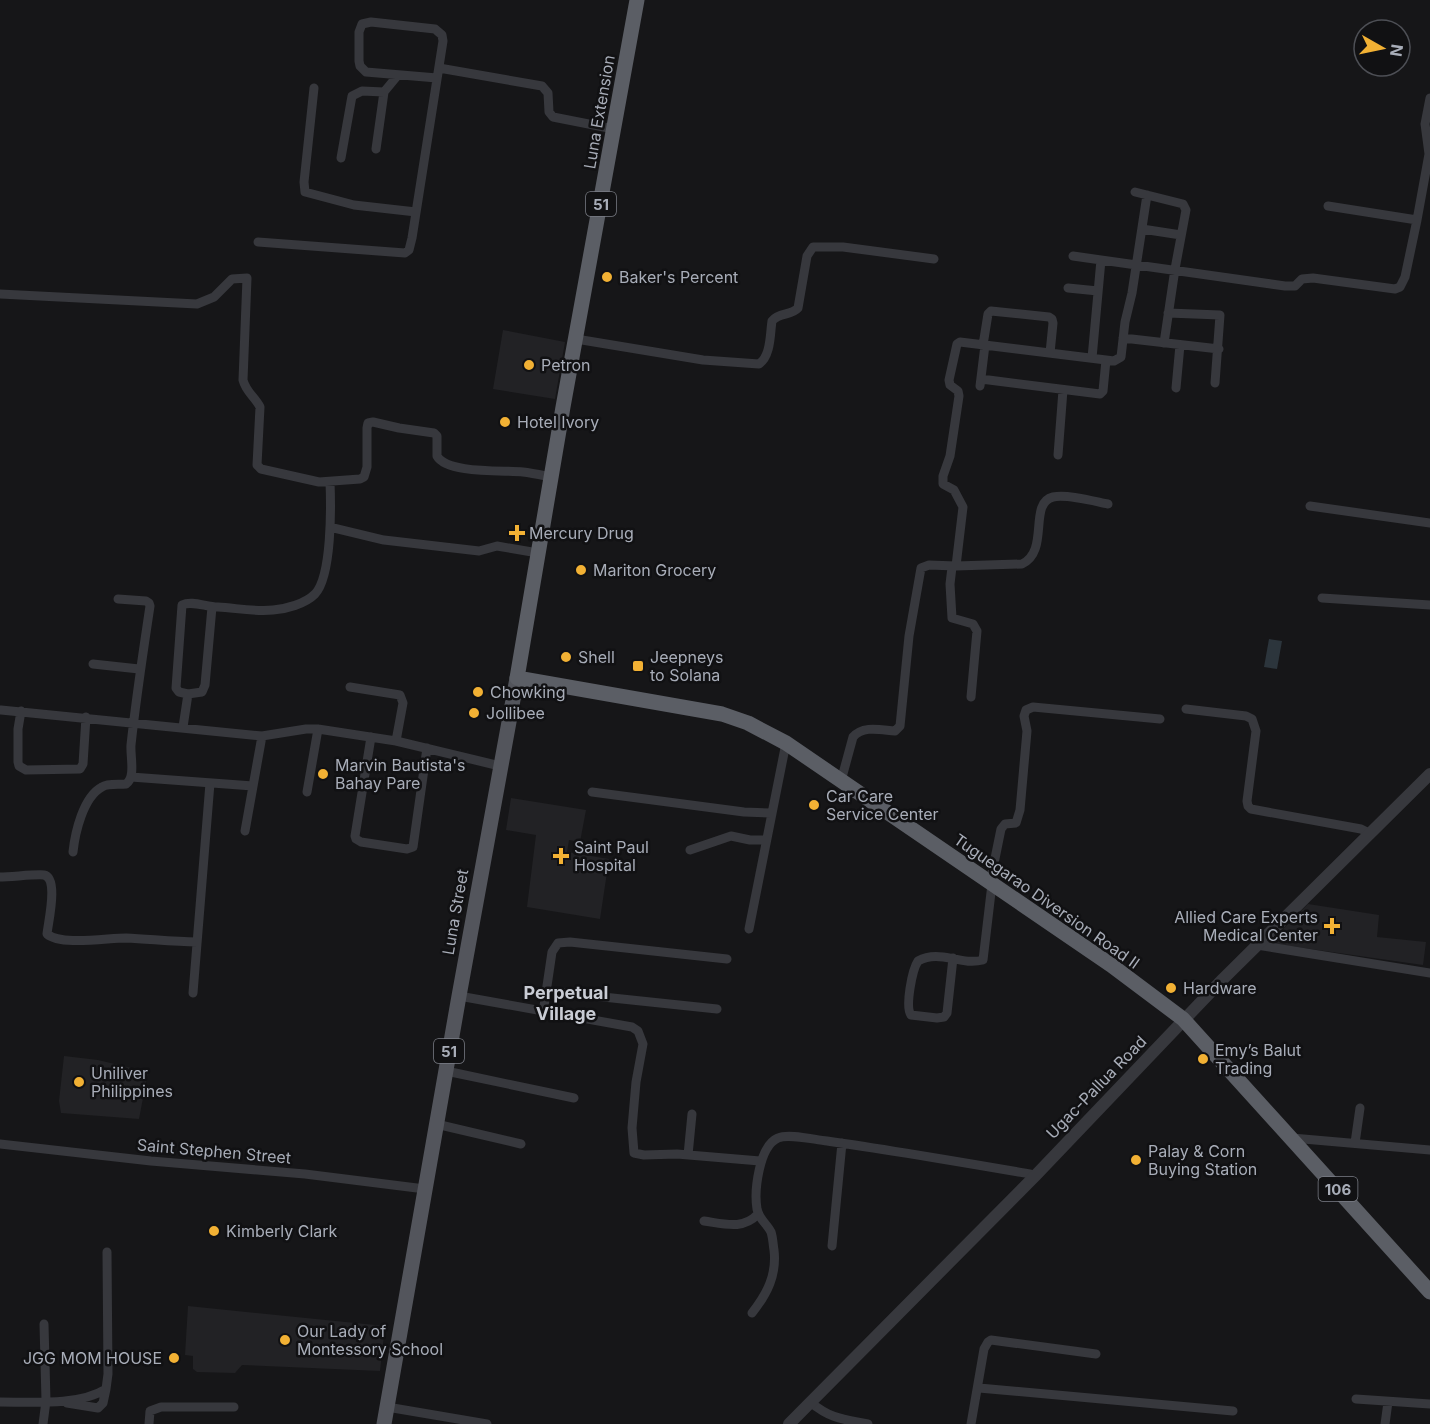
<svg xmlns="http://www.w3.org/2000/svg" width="1430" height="1424" viewBox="0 0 1430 1424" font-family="Inter,sans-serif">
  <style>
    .built { fill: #222225 }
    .water { fill: #2c353c }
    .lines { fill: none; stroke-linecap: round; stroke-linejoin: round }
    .minor { stroke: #37383d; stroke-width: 9 }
    .tertiary { stroke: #37383d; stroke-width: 12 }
    .primary { stroke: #53555c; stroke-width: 15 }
    .trunk { stroke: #5b5e65; stroke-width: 15 }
    .poi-dot { fill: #f2b134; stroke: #111113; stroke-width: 2 }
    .labels { text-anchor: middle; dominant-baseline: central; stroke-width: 5; stroke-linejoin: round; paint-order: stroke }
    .shield { fill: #111113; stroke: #7b7e86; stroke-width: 1.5 }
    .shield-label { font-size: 15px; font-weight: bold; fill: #a8adb8 }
    .street-label { font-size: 16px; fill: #a8adb8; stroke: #111113 }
    .poi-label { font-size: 16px; fill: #a8adb8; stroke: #111113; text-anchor: start }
    .neighbourhood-label { font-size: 18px; font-weight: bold; fill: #c9ccd4; stroke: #111113 }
  </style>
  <rect width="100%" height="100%" fill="#161618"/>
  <path class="built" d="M503,330L565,342L555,399L493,389Z
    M511,798L586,810L580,842L569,840L567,852L609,859L600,919L527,907L536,835L506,830Z
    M1308,904L1379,915L1377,937L1426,942L1423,965L1269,943Z
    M64,1056L98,1060L148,1072L139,1119L61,1113L59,1101Z
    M188,1306L385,1326L380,1371L242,1365L235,1373L197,1372L193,1369V1356L185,1355Z"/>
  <path class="water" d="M1269,639L1282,641L1277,669L1264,667Z"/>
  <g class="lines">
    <path class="minor" d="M439,68L542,86L548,93L549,112L553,117L614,129
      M314,88L304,182L305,192L354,205L416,212
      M376,149L384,92L398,75
      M341,158L352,96L362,91L384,92
      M1135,192L1183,204L1186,210L1175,269L1164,343
      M1328,206L1417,220L1429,154L1425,124L1430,98
      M1142,229L1181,235
      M258,242L405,253L409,250L412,238L443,41L442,35L435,29L371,22L362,24L359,32V61L360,66L366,72L437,78
      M1073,256L1285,286H1295L1302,279L1313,278L1395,289L1400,287L1405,277L1417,220
      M1068,288L1098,291
      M0,294L197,304L214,297L232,279L247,278L243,380C246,392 255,397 260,407L257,465L261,469L319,482L360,479L364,477L367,467V428L368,423L373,422L399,428L434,433L437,436V456C447,474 504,470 523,472C532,473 541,475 551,477
      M1168,313L1220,315L1215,383
      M1123,338L1219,349
      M576,339L703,360L759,364C771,356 770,334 772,321C779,312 791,316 798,308L807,256L813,247H843L934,259
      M983,345L988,314L991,311L1049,317L1052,319L1053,323L1050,353
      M1092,358L1101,260
      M981,379L1100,394L1103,391L1106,360
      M980,386L985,345
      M1176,388L1180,345
      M1058,455L1063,390
      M1310,506L1430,523
      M330,527L384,540L479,551L497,546L538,553
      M956,566L1022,564C1050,551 1028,503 1053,497C1067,494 1093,501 1108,504
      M952,567L950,584L952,618L973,624L977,631L971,697
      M1322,598L1430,605
      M93,664L139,669
      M350,687L400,695L403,703L396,741
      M188,694L179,692L176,688L182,605C192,600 206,607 218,607C236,608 254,612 273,610C286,609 305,604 315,594C332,576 331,506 330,482
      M1186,709L1246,716L1252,719L1256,731L1247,801L1248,806L1251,809L1361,829L1369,833
      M1,710L262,736L306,729H318L396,741L500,766
      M21,711L18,729V762L19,766L26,770L80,769L83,764L86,717
      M183,727L188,694L202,692L205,685L212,607
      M371,737L355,836L356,839L361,842L407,849L413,847L427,748
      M131,777L253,786
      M841,781L853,737C863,725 881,730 895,731L900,726L909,636L921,568L929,565L956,566L963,507L954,490L943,484V476L950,456L959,396L958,391L950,385L949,380L957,344L960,342L1114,361L1121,357L1125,322L1132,293L1147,195
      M307,792L318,729
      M592,792L744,812L771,813
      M245,831L262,736
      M690,850L731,836L750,840H766
      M73,852C75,833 83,797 102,787C108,783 119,785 126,784C136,777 130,756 131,745C136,698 143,653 150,606L149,603L146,601L118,599
      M0,877C11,877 36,874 44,875C59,878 48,923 47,934C61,946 107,938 126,938C150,939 173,942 197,942
      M990,883L1001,829L1005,824L1016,823L1020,810L1027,731L1024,716L1026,710L1033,707L1160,719
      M749,929L786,743
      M1257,945L1430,973
      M953,958L947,1013L944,1017L937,1018L911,1015C905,1007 912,970 918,961C940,949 960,966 983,960L992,884
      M546,991L717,1009
      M193,993L210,783
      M459,996L632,1027L638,1031L643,1044L636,1082L632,1128L634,1153L644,1155L677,1154L760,1161
      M543,1013L552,952L558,943L570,942L727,959
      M446,1071L574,1098
      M436,1124L521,1144
      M1292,1138L1430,1150
      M1355,1143L1360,1108
      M0,1144L151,1161L305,1174L425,1189
      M688,1155L692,1114
      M704,1221C725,1224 743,1230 758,1214
      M832,1246L842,1143
      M752,1313C767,1294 777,1275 774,1250C773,1245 773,1238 771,1232C767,1224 759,1219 757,1209C754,1191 759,1146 778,1138C789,1133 815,1140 827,1141C897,1151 966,1163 1036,1175
      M979,1388L1233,1411
      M1356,1399L1430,1404
      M0,1402C31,1402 79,1406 106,1389L108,1374L107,1252
      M810,1402C831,1419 842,1419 868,1424
      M67,1403L98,1408L103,1403L106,1389
      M387,1407L487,1424
      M43,1424L46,1401L44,1324
      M149,1424L150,1411L161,1407H234
      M971,1424L984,1349L988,1342L991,1340L1096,1354
      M1385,1424L1388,1402"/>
    <path class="tertiary" d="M789,1424L1036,1175L1223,979L1430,774"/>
    <path class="primary" d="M384,1424L459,996L517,678"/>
    <path class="trunk" d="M637,0L563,407L517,678L722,714L748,723L786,743L1111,965L1183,1019L1430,1292"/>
  </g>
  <g class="poi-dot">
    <circle cx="607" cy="277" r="6"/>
    <circle cx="529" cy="365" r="6"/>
    <circle cx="505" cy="422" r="6"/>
    <path d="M514 524h6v6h6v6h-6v6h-6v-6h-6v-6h6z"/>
    <circle cx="581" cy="570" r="6"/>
    <circle cx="566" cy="657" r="6"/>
    <rect x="632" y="660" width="12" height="12" rx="3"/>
    <circle cx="478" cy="692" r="6"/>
    <circle cx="474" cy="713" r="6"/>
    <circle cx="323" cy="774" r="6"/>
    <circle cx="814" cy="805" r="6"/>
    <path d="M558 847h6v6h6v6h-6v6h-6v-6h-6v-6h6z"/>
    <path d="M1329 917h6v6h6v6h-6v6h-6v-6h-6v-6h6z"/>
    <circle cx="1171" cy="988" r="6"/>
    <circle cx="1203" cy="1059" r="6"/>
    <circle cx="79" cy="1082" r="6"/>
    <circle cx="1136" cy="1160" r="6"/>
    <circle cx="214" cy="1231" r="6"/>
    <circle cx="285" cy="1340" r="6"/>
    <circle cx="174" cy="1358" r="6"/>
  </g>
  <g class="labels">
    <g class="shield">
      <rect x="586" y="192" width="30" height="24" rx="4.5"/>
      <rect x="434" y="1039" width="30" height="24" rx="4.5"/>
      <rect x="1318.5" y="1177" width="39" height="24" rx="4.5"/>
    </g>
    <g class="shield-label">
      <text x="601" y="204">51</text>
      <text x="449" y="1051">51</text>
      <text x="1338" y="1189">106</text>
    </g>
    <g class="street-label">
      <text transform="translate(599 112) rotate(-80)">Luna Extension</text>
      <text transform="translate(1047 901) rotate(35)">Tuguegarao Diversion Road Ⅱ</text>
      <text transform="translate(455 912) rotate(-80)">Luna Street</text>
      <text transform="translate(1096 1087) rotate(-46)">Ugac-Pallua Road</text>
      <text transform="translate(214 1151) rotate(5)">Saint Stephen Street</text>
    </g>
    <g class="poi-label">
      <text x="619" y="277">Baker's Percent</text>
      <text x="541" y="365">Petron</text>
      <text x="517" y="422">Hotel Ivory</text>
      <text x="529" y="533">Mercury Drug</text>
      <text x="593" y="570">Mariton Grocery</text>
      <text x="578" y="657">Shell</text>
      <text x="650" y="657">Jeepneys<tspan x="650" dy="18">to Solana</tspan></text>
      <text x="490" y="692">Chowking</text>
      <text x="486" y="713">Jollibee</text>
      <text x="335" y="765">Marvin Bautista's<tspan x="335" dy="18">Bahay Pare</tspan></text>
      <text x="826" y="796">Car Care<tspan x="826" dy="18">Service Center</tspan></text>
      <text x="574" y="847">Saint Paul<tspan x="574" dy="18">Hospital</tspan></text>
      <text x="1318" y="917" text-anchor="end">Allied Care Experts<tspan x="1318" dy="18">Medical Center</tspan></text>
      <text x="1183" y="988">Hardware</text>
      <text x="1215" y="1050">Emy’s Balut<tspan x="1215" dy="18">Trading</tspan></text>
      <text x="91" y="1073">Uniliver<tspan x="91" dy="18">Philippines</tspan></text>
      <text x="1148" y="1151">Palay &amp; Corn<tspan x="1148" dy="18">Buying Station</tspan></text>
      <text x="226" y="1231">Kimberly Clark</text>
      <text x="297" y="1331">Our Lady of<tspan x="297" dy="18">Montessory School</tspan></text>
      <text x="162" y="1358" text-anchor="end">JGG MOM HOUSE</text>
    </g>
    <g class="neighbourhood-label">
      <text x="566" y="992">Perpetual<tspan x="566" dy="21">Village</tspan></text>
    </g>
  </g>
  <g transform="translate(1382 48) rotate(99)"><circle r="28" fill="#111113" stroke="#4d4f55" stroke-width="1.5"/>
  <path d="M0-4.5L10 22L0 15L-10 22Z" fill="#f2b134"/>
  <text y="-9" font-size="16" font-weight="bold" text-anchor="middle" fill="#a8adb8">N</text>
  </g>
</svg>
